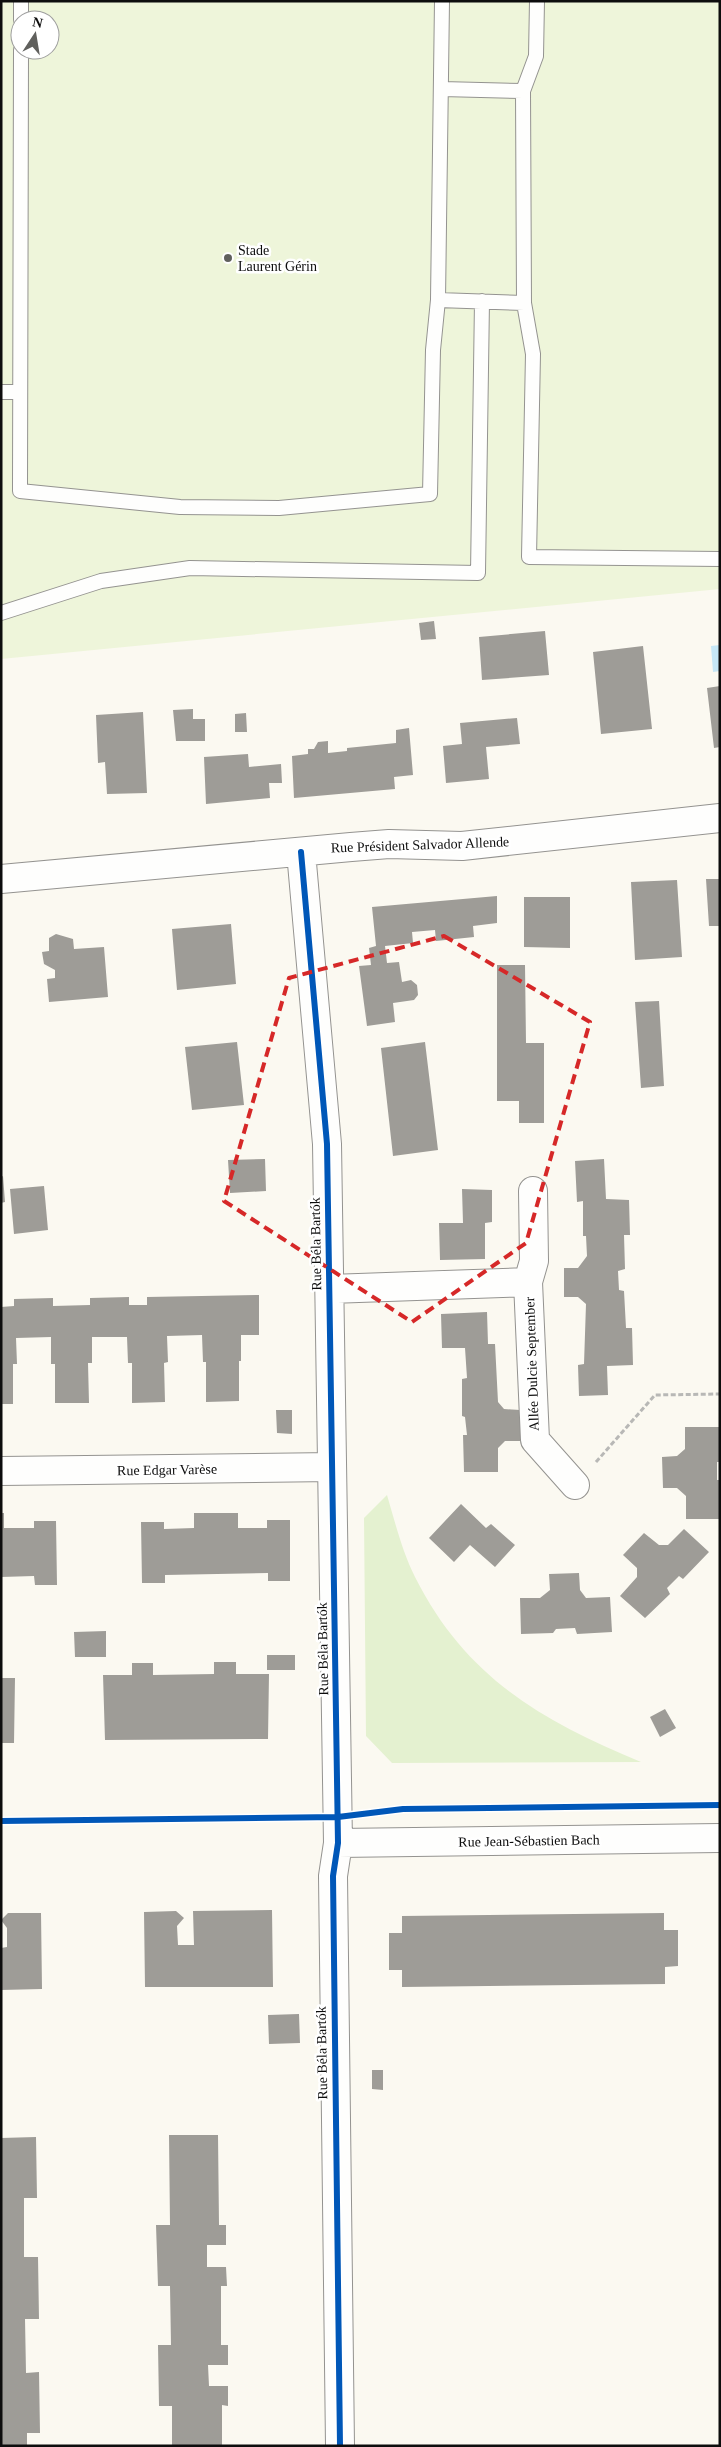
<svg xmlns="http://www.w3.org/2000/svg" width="721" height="2447" viewBox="0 0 721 2447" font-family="'Times New Roman',serif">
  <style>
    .green { fill: #e4f1d0 }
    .pitch { fill: #eef5da; fill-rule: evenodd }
    .water { fill: #c6e7f6 }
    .building { fill: #9e9c97 }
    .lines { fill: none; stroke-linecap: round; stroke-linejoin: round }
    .service-casing { stroke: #949390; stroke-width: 16 }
    .minor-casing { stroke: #949390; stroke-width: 30 }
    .path { stroke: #b8b8b6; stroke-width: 3; stroke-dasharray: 5 2.5; stroke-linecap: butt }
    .service { stroke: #fefefd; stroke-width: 14 }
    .minor { stroke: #fefefd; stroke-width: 28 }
    .cycleway-casing { stroke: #fff; stroke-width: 9 }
    .cycleway { stroke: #0057b8; stroke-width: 6 }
    .marked { fill: none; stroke: #d62828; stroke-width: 4; stroke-dasharray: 10 6; stroke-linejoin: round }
    .poi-dot { fill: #60605d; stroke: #fff; stroke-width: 2 }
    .labels { text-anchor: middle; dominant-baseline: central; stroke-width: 5; stroke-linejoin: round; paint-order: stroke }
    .poi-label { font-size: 14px; fill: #0d0d0d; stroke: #fff; text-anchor: start }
    .street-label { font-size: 14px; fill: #0d0d0d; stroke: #fff }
  </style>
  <rect width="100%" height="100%" fill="#fbf9f1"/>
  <path class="green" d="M387,1495C395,1522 402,1551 415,1577C466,1678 541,1720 641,1762L392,1763L366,1736L364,1518Z"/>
  <path class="pitch" d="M1,1H720V589L1,659ZM20,20H50V50H20Z"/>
  <path class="water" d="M720,645V671L713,672L711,646Z"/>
  <path class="building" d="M434,621L436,639L421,640L419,623Z
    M545,631L549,675L482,680L479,637Z
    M643,646L652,729L601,734L593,652Z
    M720,686V747L714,748L707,688Z
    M193,709V719H205V741H176L173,710Z
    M143,712L147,793L107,794L105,762L98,763L96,715Z
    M246,713L247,732H235V714Z
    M517,718L520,744L486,747L489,779L446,783L443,746L462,744L460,723Z
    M409,728L413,775L394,777L395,789L294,798L292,756L308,754V749H314L318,742L328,741V753L347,751V748L396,743V730Z
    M248,754L249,767L281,764L282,783H269L270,798L206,804L204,757Z
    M706,879H720V926H709Z
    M677,880L682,957L635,960L631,882Z
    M497,896V923L473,926L474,937L436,941L435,930L412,932L413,943L385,946L387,963L399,962L402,982L411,980L417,985L418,995L414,1000L393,1003L395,1022L367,1026L359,966L371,965L369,948L376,946L372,907Z
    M524,897H570V948L524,947Z
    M231,924L236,984L177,990L172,929Z
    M56,934L73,939L74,949L104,947L108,997L49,1002L47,979L55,978V970L44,964L42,952L49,951V938Z
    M497,965H525L526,1043H544V1123H519V1101H497Z
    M659,1001L664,1086L641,1088L635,1002Z
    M237,1042L244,1105L192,1110L185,1047Z
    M425,1042L438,1150L393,1156L381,1048Z
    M265,1159L266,1191L230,1193L228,1160Z
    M604,1159L606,1199L629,1200L630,1235H624L625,1269L618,1271L619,1290L624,1291L626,1328H632L633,1365L607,1366L608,1395L579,1396L578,1365L584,1364L586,1304L578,1297H564V1268H578L587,1256L586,1236H583V1201L577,1202L575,1161Z
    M3,1176L5,1202L1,1203V1177Z
    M44,1186L48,1230L14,1234L10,1189Z
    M462,1189L492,1190V1222L485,1223V1259L440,1260L439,1223H463Z
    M259,1295V1335H241V1361H239V1401L206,1402V1362H203L202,1335L167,1336L168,1362L164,1363L165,1402L132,1403V1363H128L127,1337H92V1363H88L89,1403H55V1364H51V1337L16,1338L17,1364H13V1404H1V1307L14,1306V1299L53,1298V1306L90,1305V1298L129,1297V1305H147V1297Z
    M487,1312L488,1344H495L498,1402L504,1409L520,1410L521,1441H505L498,1448V1472H464L463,1435H467L465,1417L462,1416V1379L467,1378L465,1348H442L441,1314Z
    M276,1410H292V1434L277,1433Z
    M685,1427H720V1462H717V1480H720V1519H686V1496L677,1488H663L662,1457L677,1456L685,1449Z
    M461,1504L486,1528L491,1524L515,1545L495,1567L470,1545L454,1562L429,1538Z
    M1,1513H4V1528H34V1521H56L57,1585H35L34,1576L1,1577Z
    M194,1513H238V1528H267V1520H290V1581H268V1573L165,1575V1583H142L141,1522H164V1529L194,1528Z
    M684,1529L709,1552L683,1579L679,1576L667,1588L670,1594L645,1618L620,1596L637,1577V1568L623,1555L644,1533L659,1545H668Z
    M579,1573L580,1590L586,1598L610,1597L612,1632L577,1634L575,1628L556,1629L553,1633L521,1634L520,1598H540L550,1590L549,1574Z
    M106,1631V1657H75L74,1632Z
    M267,1655H295V1670H267Z
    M214,1662H236V1674H269L268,1739L105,1740L103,1675H132V1663H153V1675L214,1674Z
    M1,1678H15L14,1743H1Z
    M665,1709L676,1728L660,1737L650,1717Z
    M272,1910L273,1987H145L144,1912L176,1911L184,1918L177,1926L178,1945H194L193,1911Z
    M8,1913H41L42,1989L1,1990V1948L7,1947V1928L1,1920Z
    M664,1913V1930H678V1966L665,1967V1984L402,1987V1970H389V1933H402V1916Z
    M299,2014L300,2043L269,2044L268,2015Z
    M372,2070H383V2090L372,2089Z
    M169,2135H218L219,2225H226V2245H207V2267H226L227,2286H221V2345H228V2365H208L209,2386H228V2406L222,2405V2446H172V2406H159L158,2345H171L170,2286H158L156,2225H170Z
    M36,2137L37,2198H24V2257H38L39,2319H25L26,2373L39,2372L40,2433H27V2446H1V2138Z"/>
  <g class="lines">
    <g class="service-casing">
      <path id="service" d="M442,1L438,300L524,303L523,91L442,89
        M21,20V1
        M21,50L20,491L180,507L279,508L430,494L433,350L438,300
        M523,91L536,56L537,1
        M524,303L533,354L529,557L720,559
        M1,392H20
        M1,613L101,581L190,568L478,573L482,301"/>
    </g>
    <g class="minor-casing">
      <path id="minor" d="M301,852L327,1144L338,1843L333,1876L340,2446
        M1,879L351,847L389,844L462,846L720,818
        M528,1282L534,1261L533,1191
        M330,1289L528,1282L535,1440L575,1485
        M1,1471L332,1467
        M338,1843L720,1838"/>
    </g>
    <path class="path" d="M596,1462L655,1395L720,1394"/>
    <use href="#service" class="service"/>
    <use href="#minor" class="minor"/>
    <g class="cycleway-casing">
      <path id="cycleway" d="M301,852L327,1144L338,1843L333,1876L340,2446
        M1,1821L338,1817L403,1809L720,1805"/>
    </g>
    <use href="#cycleway" class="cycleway"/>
  </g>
  <path class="marked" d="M444,936L590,1022L526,1243L412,1322L224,1201L289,978Z"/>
  <circle class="poi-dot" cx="228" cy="258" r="5"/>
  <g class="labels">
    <g class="poi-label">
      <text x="238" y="250">Stade<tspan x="238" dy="16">Laurent Gérin</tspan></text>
    </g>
    <g class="street-label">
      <text transform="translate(420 845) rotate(-2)">Rue Président Salvador Allende</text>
      <text transform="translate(316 1244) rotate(-91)">Rue Béla Bartók</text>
      <text transform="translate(532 1364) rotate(-92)">Allée Dulcie September</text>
      <text transform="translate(167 1470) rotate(-1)">Rue Edgar Varèse</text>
      <text transform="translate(323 1649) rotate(-91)">Rue Béla Bartók</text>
      <text transform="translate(529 1841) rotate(-1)">Rue Jean-Sébastien Bach</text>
      <text transform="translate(322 2053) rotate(-91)">Rue Béla Bartók</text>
    </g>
  </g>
  <rect width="721" height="2447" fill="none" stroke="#0d0d0d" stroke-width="5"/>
  <g transform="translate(35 35) rotate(12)"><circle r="24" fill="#ffffff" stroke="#9e9e9e"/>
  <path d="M0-4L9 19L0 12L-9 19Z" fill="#60605d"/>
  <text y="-8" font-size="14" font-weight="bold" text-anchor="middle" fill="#0d0d0d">N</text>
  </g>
</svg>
